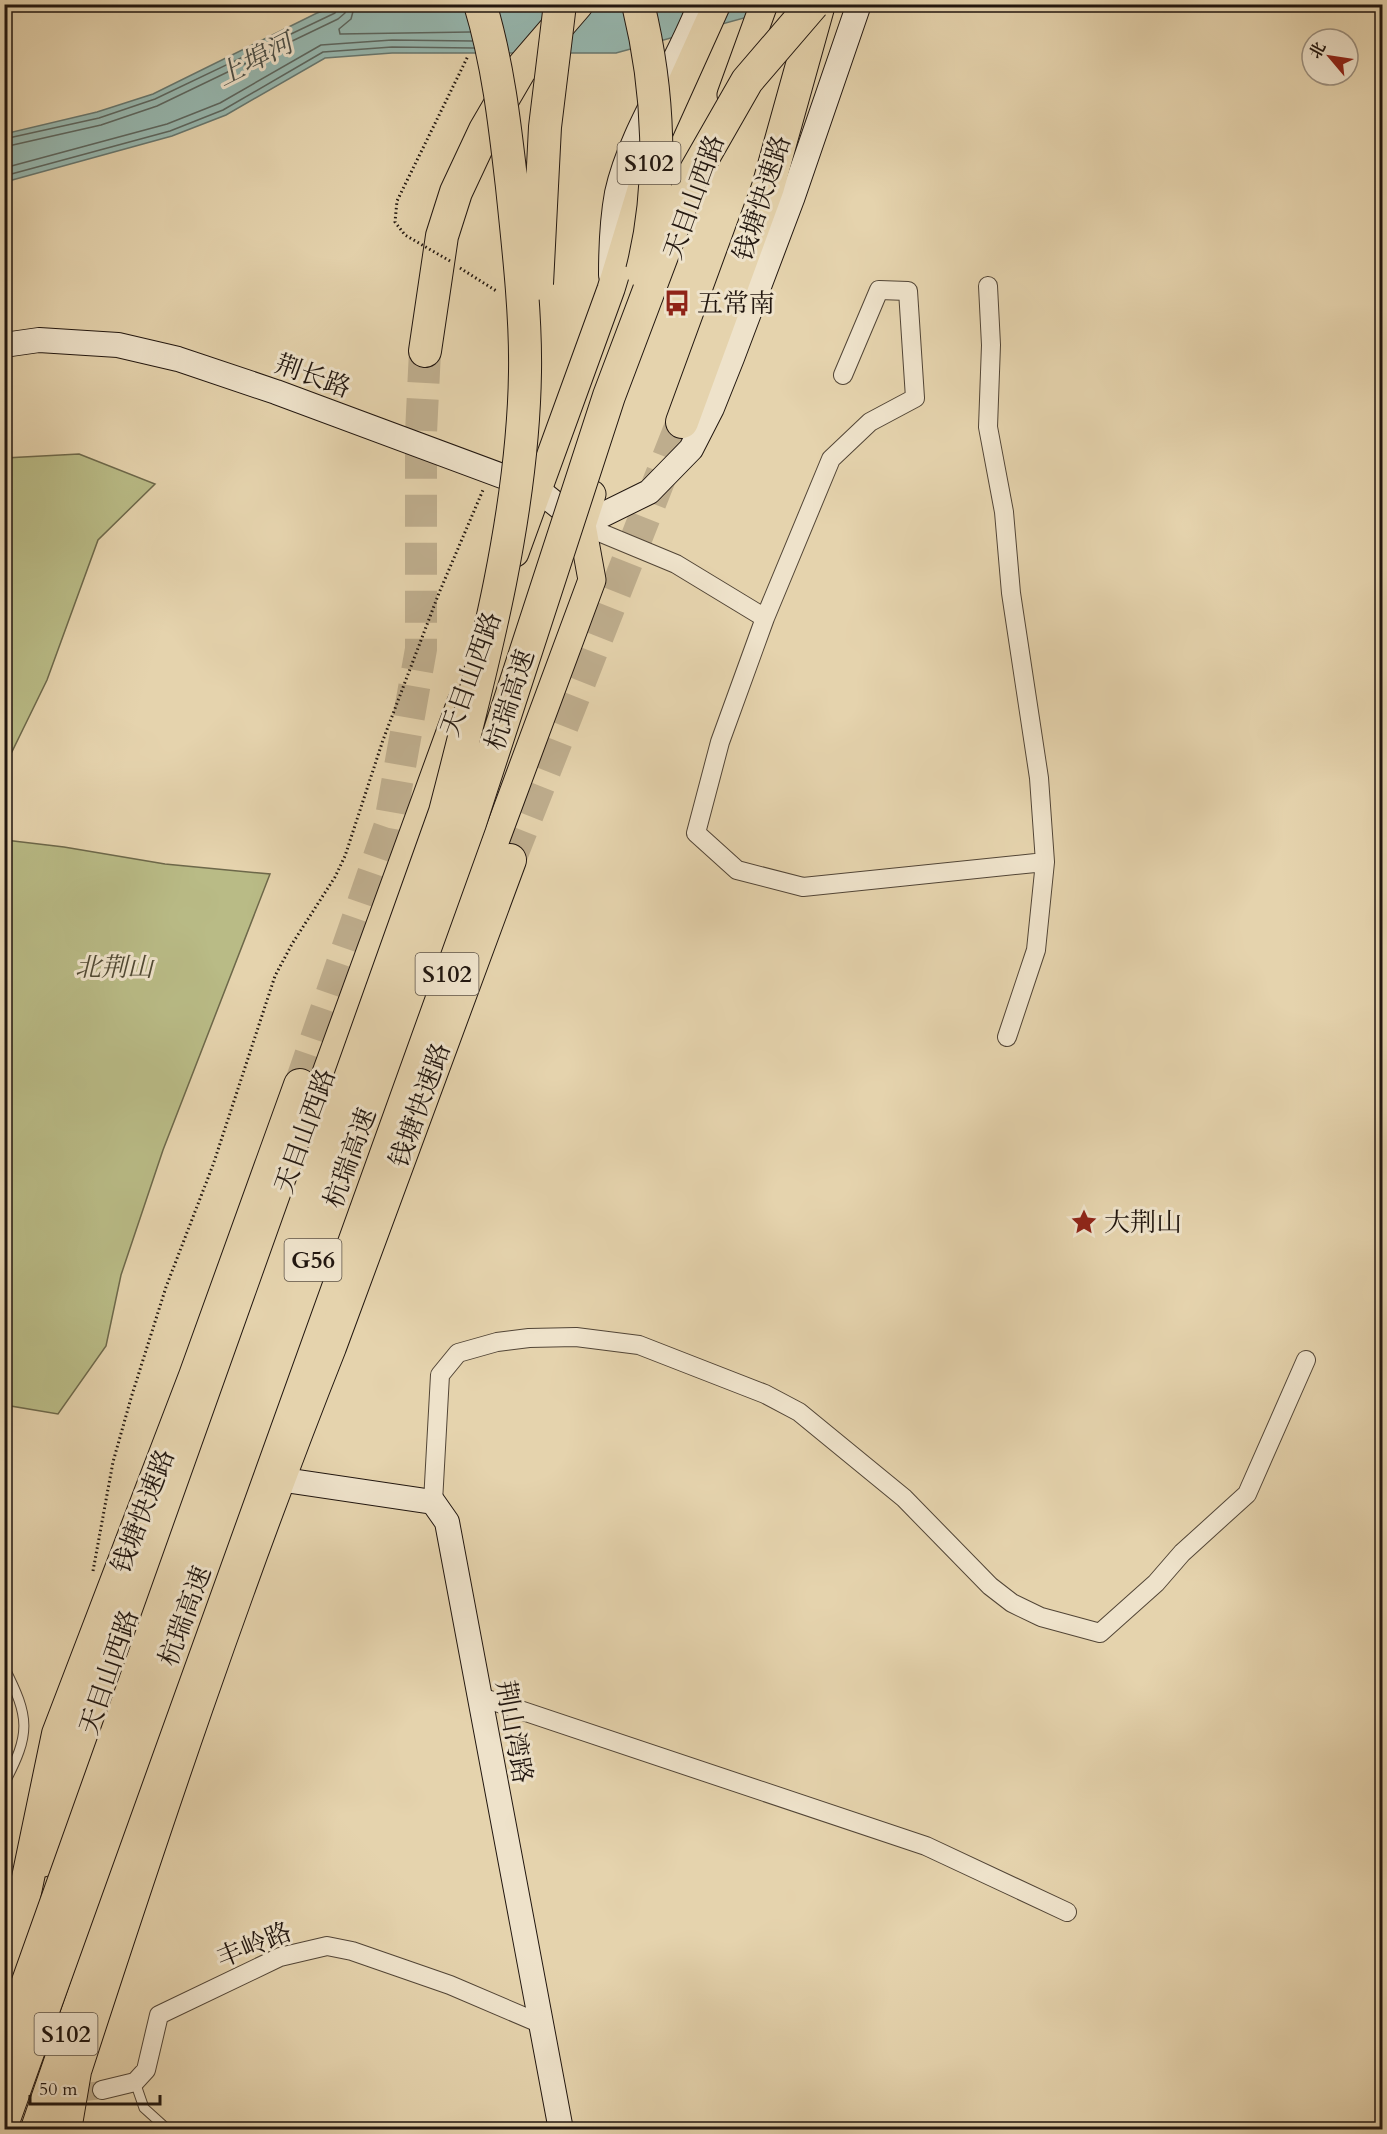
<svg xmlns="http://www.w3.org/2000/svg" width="1387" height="2134" viewBox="0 0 1387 2134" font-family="Cardo,'Noto Serif SC',serif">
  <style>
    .green { fill: #b9bb86; stroke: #6d684a; stroke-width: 1.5 }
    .water { fill: #96b7af; stroke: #67776f; stroke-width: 1.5 }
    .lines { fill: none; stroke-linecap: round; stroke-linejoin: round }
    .shore { stroke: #5c665f; stroke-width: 1.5 }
    .street-tunnel { stroke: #bead8d; stroke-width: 18; stroke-dasharray: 18 9; stroke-linecap: butt }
    .highway-tunnel { stroke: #bead8d; stroke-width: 32; stroke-dasharray: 32 16; stroke-linecap: butt }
    .lane-casing { stroke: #524536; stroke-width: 11 }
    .street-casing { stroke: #524536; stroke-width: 20 }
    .secondary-casing { stroke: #21160f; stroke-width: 26 }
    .primary-casing { stroke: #21160f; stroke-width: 29 }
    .highway-casing { stroke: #21160f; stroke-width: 34 }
    .path { stroke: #21160f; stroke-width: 3; stroke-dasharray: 1.5 3; stroke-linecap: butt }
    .lane { stroke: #eee2ca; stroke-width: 9 }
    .street { stroke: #eee2ca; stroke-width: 18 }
    .secondary { stroke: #eee2ca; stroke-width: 24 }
    .primary { stroke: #e5d3ad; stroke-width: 27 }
    .highway { stroke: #e5d3ad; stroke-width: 32 }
    .highway-bridge-casing { stroke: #21160f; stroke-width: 34; stroke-linecap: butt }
    .path-bridge { stroke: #21160f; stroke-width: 3; stroke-dasharray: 1.5 3; stroke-linecap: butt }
    .highway-bridge { stroke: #e5d3ad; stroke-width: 32 }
    .labels { text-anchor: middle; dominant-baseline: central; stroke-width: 6; stroke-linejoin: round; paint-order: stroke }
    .shield { fill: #eee2ca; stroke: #5e5347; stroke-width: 1.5 }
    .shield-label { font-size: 24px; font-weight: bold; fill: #21160f }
    .street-label { font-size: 26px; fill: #21160f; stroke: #eee2ca }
    .poi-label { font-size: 26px; fill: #21160f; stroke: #eee2ca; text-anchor: start }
    .park-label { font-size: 26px; font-style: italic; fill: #4f4833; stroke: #eee2ca }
    .water-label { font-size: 27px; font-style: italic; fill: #4a4e47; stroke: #eee2ca }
  </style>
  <rect width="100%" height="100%" fill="#e5d3ad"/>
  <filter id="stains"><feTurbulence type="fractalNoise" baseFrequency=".00333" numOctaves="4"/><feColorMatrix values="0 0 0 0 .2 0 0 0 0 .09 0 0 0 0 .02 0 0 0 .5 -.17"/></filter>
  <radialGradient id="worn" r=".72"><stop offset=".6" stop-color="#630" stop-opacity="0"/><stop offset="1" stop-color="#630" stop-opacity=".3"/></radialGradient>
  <path class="green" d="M79,454L155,484L98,540L47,680L5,766V458Z
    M5,840L64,847L165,864L270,874L163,1150L121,1275L106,1346L58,1414L5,1405Z"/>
  <path class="water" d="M340,5H791L616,53H392L325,58L226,115L172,136L5,182L4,134L97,112L153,94L317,13Z"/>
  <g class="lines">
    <path class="shore" d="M355,4L351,19L339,29L340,34L470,32
      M4,139L99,118L155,99L335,13L339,4
      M4,147L101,125L157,106L338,19L345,13L346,4
      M4,168L167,124L220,103L321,45L392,40L472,41
      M4,176L170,131L223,110L323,52L392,47L474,48"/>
    <path class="street-tunnel" d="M4,2102L102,2090"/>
    <path class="highway-tunnel" d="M510,860L682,422
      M300,1085L389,828L421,649V433L425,351"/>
    <g class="lane-casing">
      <path id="lane" d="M4,1667C30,1718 31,1733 4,1784
        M135,2082L144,2108L165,2127L164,2130"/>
    </g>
    <g class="street-casing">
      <path id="street" d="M988,286L991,345L988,427L1004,512L1011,593L1039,778L1045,862
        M843,375L879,290L908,291L915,398L870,422L831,459L765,618L720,742L696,833L737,870L803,887L1045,862L1036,950L1007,1037
        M582,525L676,564L765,618
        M433,1502L440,1375L458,1353L497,1342L529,1338L576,1337L639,1345L765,1394L799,1412L904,1498L990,1586L1012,1603L1041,1617L1100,1633L1156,1583L1182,1553L1247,1494L1306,1360
        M478,1696L926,1846L1067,1912
        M102,2090L135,2082L146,2070L159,2015L280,1957L327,1946L352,1951L450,1985L539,2023"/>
    </g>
    <g class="secondary-casing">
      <path id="secondary" d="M611,275C611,248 612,220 617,193C631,129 677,66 700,4
        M4,345L39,340L118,345L178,359L276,392L537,489L582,525L649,492L691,449L712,408L732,358L792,199L859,4
        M278,1479L433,1502L447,1522L561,2130"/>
    </g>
    <g class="primary-casing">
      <path id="primary" d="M731,95L764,4
        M515,553L611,289L657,137L717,4
        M43,1863L121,1636L461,702
        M34,2130L260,1476L592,580L582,525L592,494"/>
    </g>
    <g class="highway-casing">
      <path id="highway" d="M425,351L442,236L456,192L485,130L520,70L577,4
        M682,422L768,187L819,4
        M321,1365L330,1347L510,860
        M4,1967L14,1945L58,1734L195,1376L300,1085
        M76,2068C155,1825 236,1584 330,1347
        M65,2130L79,2048"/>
    </g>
    <path class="path" d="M460,268L498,292
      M93,1571L113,1462L131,1398L166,1287L213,1165L275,976L292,944L335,877L345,856L383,740L439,593L483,490
      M4,1853L10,1835"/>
    <use href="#lane" class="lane"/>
    <use href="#street" class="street"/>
    <use href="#secondary" class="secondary"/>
    <use href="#primary" class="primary"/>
    <use href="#highway" class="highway"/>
    <g class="highway-bridge-casing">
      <path id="highway-bridge" d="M638,4C659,90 664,185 642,271
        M537,284L545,127L560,4
        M4,2049L445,812C481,672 523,517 525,372C526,314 518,245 512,187C505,126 498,63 480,4
        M4,2119L470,823L609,396L691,179L747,81L813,4"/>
    </g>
    <path class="path-bridge" d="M450,261L405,235L395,222L397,201L468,56"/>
    <use href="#highway-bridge" class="highway-bridge"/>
  </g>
  <defs>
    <g id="bus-bare" transform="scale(2.07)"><path d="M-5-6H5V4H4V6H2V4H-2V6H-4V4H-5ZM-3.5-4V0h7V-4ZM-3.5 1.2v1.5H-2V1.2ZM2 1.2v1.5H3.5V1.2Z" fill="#8f2418" stroke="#eee2ca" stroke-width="2.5" paint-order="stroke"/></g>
    <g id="sight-bare" transform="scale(2.07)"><path d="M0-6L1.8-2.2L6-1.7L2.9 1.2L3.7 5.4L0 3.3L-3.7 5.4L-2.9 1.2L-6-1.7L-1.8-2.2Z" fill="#8f2418" stroke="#eee2ca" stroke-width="2.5" paint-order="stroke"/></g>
  </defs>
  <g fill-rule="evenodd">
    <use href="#bus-bare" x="677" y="303"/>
    <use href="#sight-bare" x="1084" y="1222"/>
  </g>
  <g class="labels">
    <g class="shield">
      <rect x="617.5" y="142" width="63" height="42" rx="4.5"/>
      <rect x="415.5" y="953" width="63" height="42" rx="4.5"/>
      <rect x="284.5" y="1239" width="57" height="42" rx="4.5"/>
      <rect x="34.5" y="2013" width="63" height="42" rx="4.5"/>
    </g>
    <g class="shield-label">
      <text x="649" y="163">S102</text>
      <text x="447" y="974">S102</text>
      <text x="313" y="1260">G56</text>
      <text x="66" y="2034">S102</text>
    </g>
    <g class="street-label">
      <text transform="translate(694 197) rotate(-70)">天目山西路</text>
      <text transform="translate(762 198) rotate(-72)">钱塘快速路</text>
      <text transform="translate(313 376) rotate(20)">荆长路</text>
      <text transform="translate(471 674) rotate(-70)">天目山西路</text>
      <text transform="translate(510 700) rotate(-72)">杭瑞高速</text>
      <text transform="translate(420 1105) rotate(-70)">钱塘快速路</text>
      <text transform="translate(305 1131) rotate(-70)">天目山西路</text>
      <text transform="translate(350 1158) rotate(-70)">杭瑞高速</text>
      <text transform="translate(143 1511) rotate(-69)">钱塘快速路</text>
      <text transform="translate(185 1616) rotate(-70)">杭瑞高速</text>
      <text transform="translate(109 1672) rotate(-71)">天目山西路</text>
      <text transform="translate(514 1732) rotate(80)">荆山湾路</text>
      <text transform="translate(254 1945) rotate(-22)">丰岭路</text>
    </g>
    <g class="poi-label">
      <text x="697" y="303">五常南</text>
      <text x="1104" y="1222">大荆山</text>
    </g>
    <g class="park-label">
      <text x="114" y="967">北荆山</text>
    </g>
    <g class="water-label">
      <text transform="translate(255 60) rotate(-27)">上埠河</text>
    </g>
  </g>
  <rect width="1387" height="2134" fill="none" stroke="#e5d3ad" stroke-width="24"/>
  <rect x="6" y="6" width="1375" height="2122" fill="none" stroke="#21160f" stroke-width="3"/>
  <rect x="12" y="12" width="1363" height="2110" fill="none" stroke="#21160f" stroke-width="1.5"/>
  <g transform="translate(1330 57) rotate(299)"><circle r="28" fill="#eee2ca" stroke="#9c907f" stroke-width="1.5"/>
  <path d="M0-4.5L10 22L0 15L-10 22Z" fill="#8f2418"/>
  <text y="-9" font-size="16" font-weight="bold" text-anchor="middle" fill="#21160f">北</text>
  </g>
  <path d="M30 2095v9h130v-9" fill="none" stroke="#21160f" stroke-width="3"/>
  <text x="39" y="2095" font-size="18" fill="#21160f" stroke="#eee2ca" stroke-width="4.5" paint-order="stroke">50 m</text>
  <rect width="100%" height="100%" filter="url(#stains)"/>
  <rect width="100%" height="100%" fill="url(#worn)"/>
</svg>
